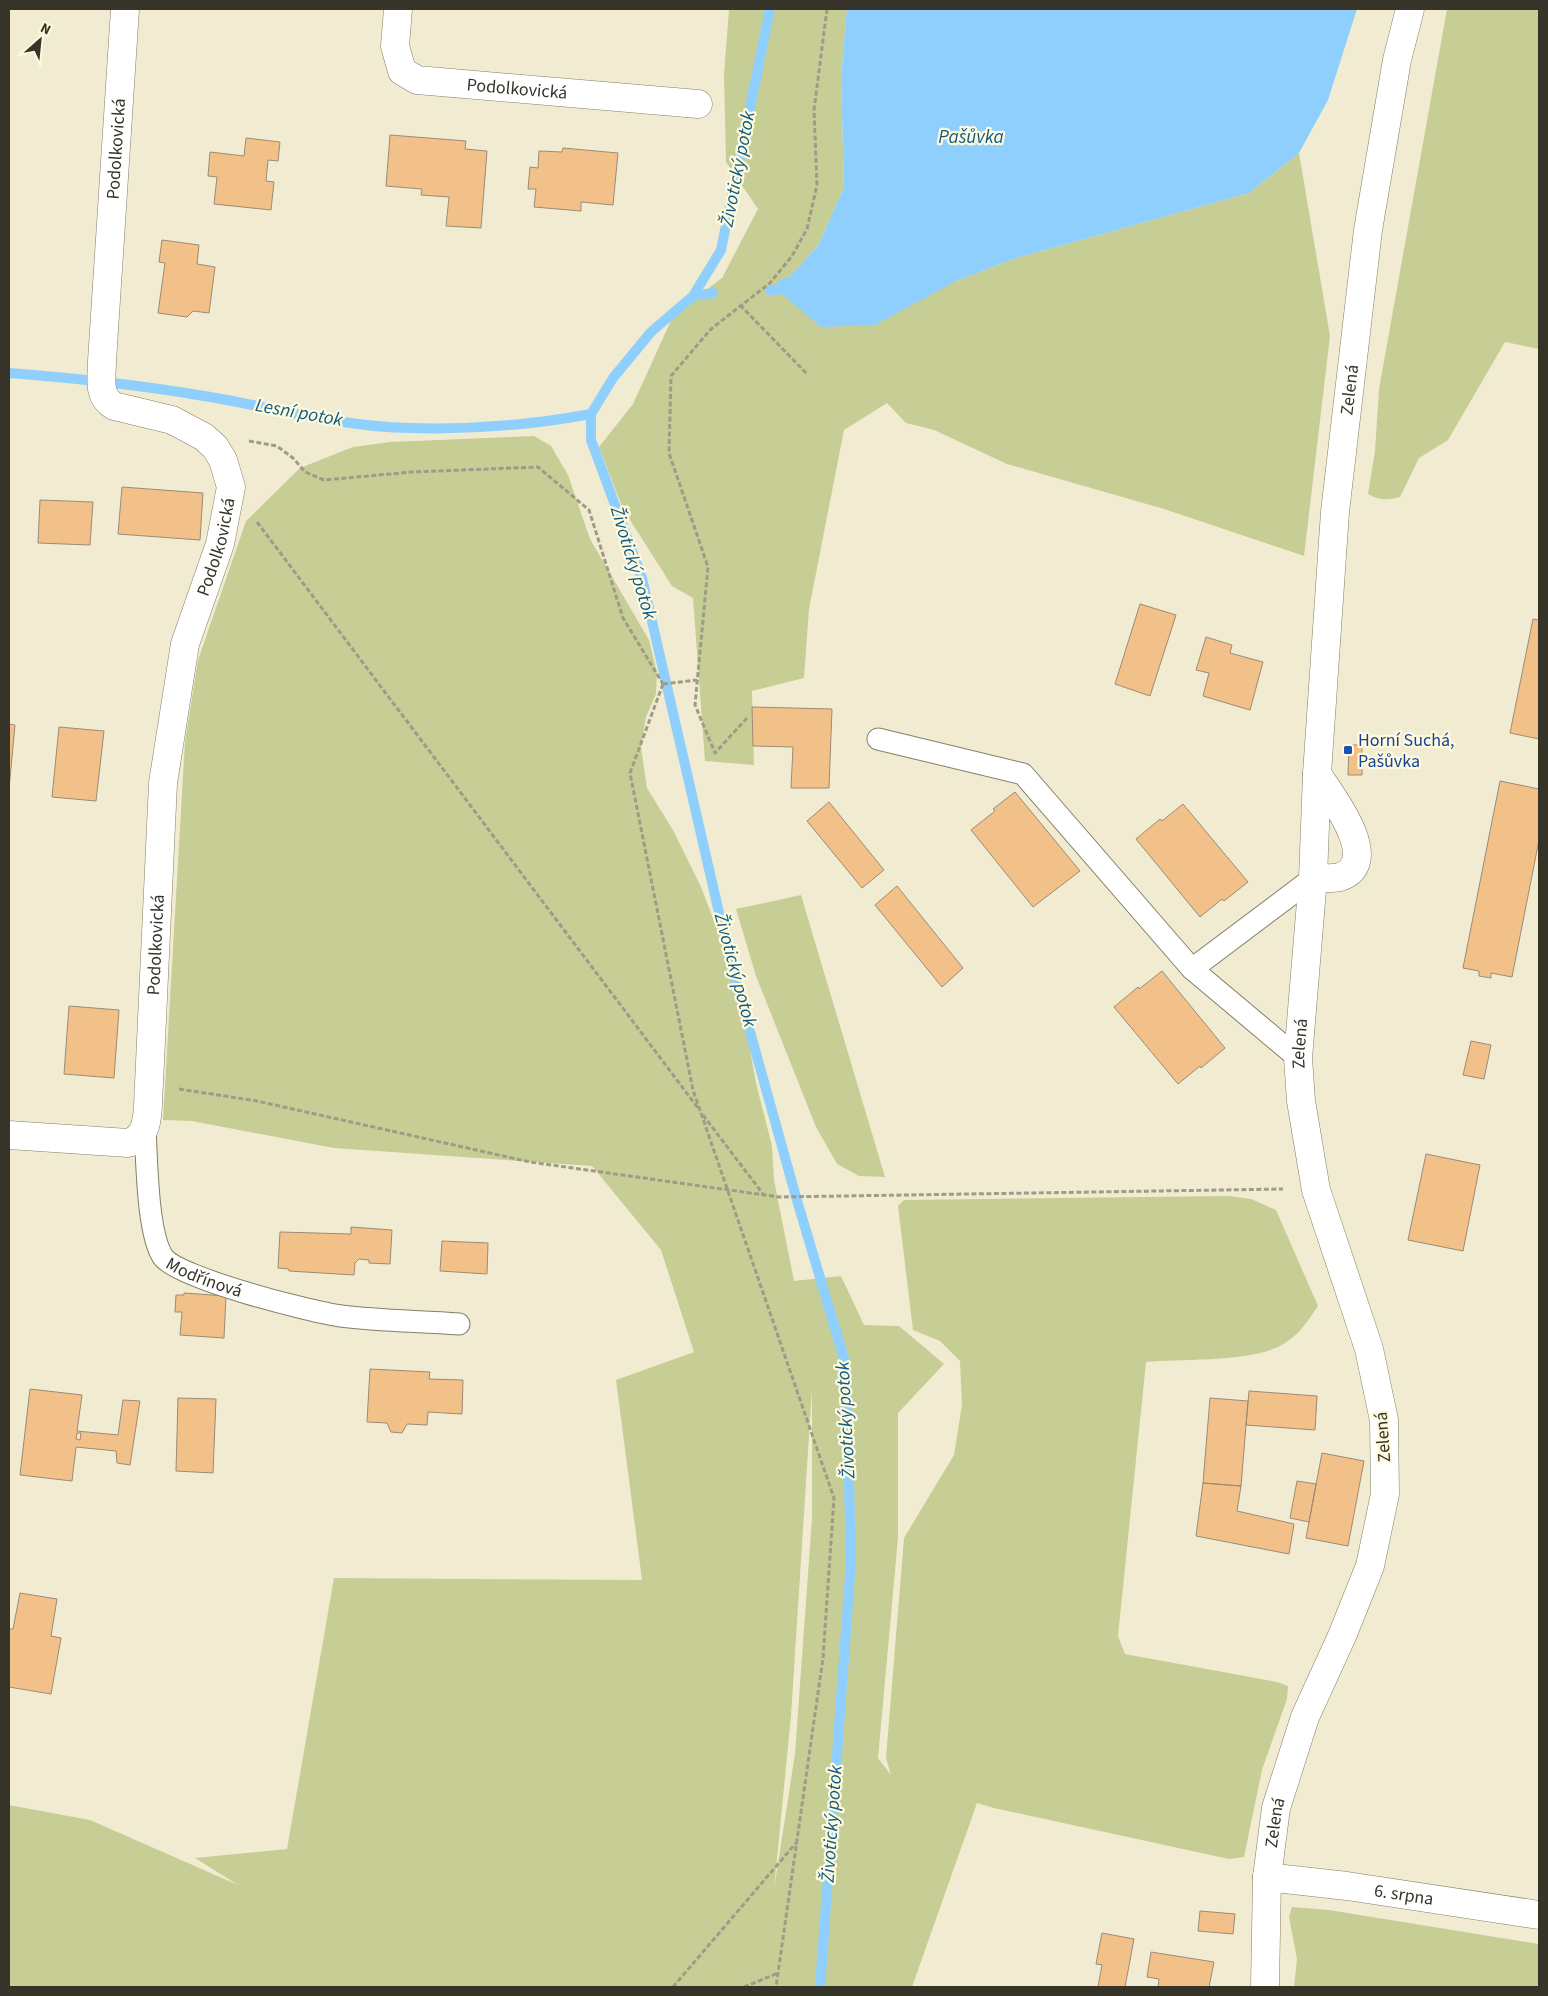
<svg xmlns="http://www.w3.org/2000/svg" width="1548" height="1996" viewBox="0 0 1548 1996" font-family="'Source Sans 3',sans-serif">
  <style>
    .green { fill: #c7ce95; fill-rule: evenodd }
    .water { fill: #8fcffd }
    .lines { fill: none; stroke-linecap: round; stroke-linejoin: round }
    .stream { stroke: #8fcffd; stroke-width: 10 }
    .building { fill: #f2c189; stroke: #9c8a76; fill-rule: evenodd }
    .lane-casing { stroke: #837f66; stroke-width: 23 }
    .street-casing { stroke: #837f66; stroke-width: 29 }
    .path { stroke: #9e9b87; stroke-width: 3; stroke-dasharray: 5 2.5; stroke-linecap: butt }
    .lane { stroke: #fff; stroke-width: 21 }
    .street { stroke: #fff; stroke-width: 28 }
    .transit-dot { fill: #1a4fb4; stroke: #fffade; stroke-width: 2 }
    .labels { text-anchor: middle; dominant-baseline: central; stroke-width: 4.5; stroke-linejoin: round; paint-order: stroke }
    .street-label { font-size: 18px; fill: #363429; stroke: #fffade }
    .transit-label { font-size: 18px; fill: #164399; stroke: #fffade; text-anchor: start }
    .water-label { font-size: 19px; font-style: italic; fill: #0f5b86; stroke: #fffade }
  </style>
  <rect width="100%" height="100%" fill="#f1ecd1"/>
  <path class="green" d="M729,9H847L841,76L844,187L818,246L777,290L956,281L1016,258L1249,193L1299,153L1330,336L1304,556L1164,509L1007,464L934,430L906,423L887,403L844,430L809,609L804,678L752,691L754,765L705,761L693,598L672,586L623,509L599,447L633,404L674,314L722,278L758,209L726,162L724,74Z
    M1447,9H1539V349L1505,342L1448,440L1419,458L1400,497C1388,500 1379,501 1368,494L1375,451L1379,389Z
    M534,436L551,446L568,475L590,539L649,640L657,673L656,694L646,717L641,747L647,788L673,830L701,887L724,947L745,1022L756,1083L772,1146L774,1180L794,1281L841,1276L864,1325L899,1326L944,1364L898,1413V1538L878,1758L891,1775L886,1758L904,1538L954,1455L962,1405L960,1361L940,1341L913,1330L898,1206L904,1200L1229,1196L1251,1199L1276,1210L1318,1306C1309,1319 1300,1334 1285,1343C1255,1363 1184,1358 1146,1362L1118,1636L1125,1654L1277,1682L1288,1686L1287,1699L1262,1770L1244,1857L1229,1859L994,1808L977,1803L912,1987H9V1805L90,1820L238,1885L195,1858L287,1849L334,1578L642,1580L616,1380L694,1352L661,1250L592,1166L334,1148L192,1121L163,1120L185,742L198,660L246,521L300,468L353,447L390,442ZM812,1389V1518L795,1754L774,1889L791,1716Z
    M801,895L885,1177L859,1176L837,1164L816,1127L756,976L736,909Z
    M1292,1907L1329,1910L1539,1944V1987H1294L1297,1959L1289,1917Z"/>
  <path class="water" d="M847,9H1357L1328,100L1299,153L1249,193L1016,258L956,281L875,325L821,327L777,290L818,246L844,187L841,76Z"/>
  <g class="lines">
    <path class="stream" d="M770,9L721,250L693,296L651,332L613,378L591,414V440L642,578L729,956L796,1197L846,1365L851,1561L820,1987
      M770,290H777L786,282
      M693,296L713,293
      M9,373C74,378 140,385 204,396C273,407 340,427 410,428C471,430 531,425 591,414"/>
  </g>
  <path class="building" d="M390,135L466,141L465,149L487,151L481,228L446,226L449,197L421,195L422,189L386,186Z
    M246,138L280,142L278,161L268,160L266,181L274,182L271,210L214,204L217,177L208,176L210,152L244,156Z
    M563,148L618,153L613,205L581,202V211L534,207L536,189H528L530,167L538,168L539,151L562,152Z
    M162,240L199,245L197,264L215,267L209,313L193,311L187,317L158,313L165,263L159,262Z
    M122,487L203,493L200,540L118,534Z
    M40,500L93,502L90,545L38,543Z
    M1140,604L1176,615L1150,696L1115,684Z
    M1533,619L1539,620V739L1510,733Z
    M1206,637L1232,645L1230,653L1263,662L1250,710L1203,696L1209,673L1196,670Z
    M752,707L832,709L829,788H791L793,747L753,746Z
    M9,724L15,725L9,789Z
    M59,727L104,731L96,801L52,797Z
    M1349,745H1362V775H1348Z
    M1500,781L1539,789V840L1512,977L1491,973V978L1479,976V971L1463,968Z
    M1015,792L1080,871L1033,907L971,830L995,811L993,809Z
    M829,802L884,870L862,888L807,821Z
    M1183,804L1248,882L1224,901L1222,899L1200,917L1136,839L1160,819L1162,821Z
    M897,886L963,968L942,987L875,905Z
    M1162,971L1225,1048L1201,1068L1200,1066L1178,1084L1114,1007L1138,987L1139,989Z
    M69,1006L119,1010L114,1078L64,1074Z
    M1471,1041L1491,1045L1484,1079L1463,1075Z
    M1426,1154L1480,1165L1463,1251L1408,1240Z
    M351,1227L392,1230L390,1264L369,1263V1260L359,1259L355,1263L354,1275L289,1271V1269L278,1268L280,1232L351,1234Z
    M442,1241L488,1243L487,1274L440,1271Z
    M184,1293L226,1296L224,1338L180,1335L182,1312H175L176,1295H184Z
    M370,1369L430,1372L429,1379L463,1380L462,1414L428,1412L427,1425L407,1424L402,1433L391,1432L387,1423L367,1422Z
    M30,1389L82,1395L77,1431L118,1435L123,1400L140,1401L130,1465L117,1463L116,1451L76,1447L72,1481L20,1475ZM77,1433H81L80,1440L76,1439Z
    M1249,1391L1317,1396L1315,1430L1246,1425Z
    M178,1398L216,1399L213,1473L176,1471Z
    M1210,1398L1248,1401L1241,1486L1203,1483Z
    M1322,1453L1364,1461L1348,1546L1306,1538Z
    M1297,1481L1316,1484L1309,1522L1290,1518Z
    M1203,1483L1241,1486L1237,1511L1294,1524L1289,1554L1196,1536Z
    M20,1593L57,1599L51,1636L61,1638L51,1694L9,1687V1629H13Z
    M1200,1911L1235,1914L1233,1934L1198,1931Z
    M1102,1933L1134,1939L1125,1987H1098L1102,1965L1096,1964Z
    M1151,1952L1214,1962L1209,1987H1158L1159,1979L1147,1977Z"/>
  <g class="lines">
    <g class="lane-casing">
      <g id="lane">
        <path d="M878,739L1023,774L1192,969L1313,878"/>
        <path d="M1192,969L1298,1058"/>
        <path id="s1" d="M145,1130C147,1159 147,1233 163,1257C178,1278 311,1312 341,1316C380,1321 420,1321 459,1324"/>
      </g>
    </g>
    <g class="street-casing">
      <g id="street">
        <path id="s2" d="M398,9L395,46L402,71L417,80L698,104"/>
        <path d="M1313,878C1322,878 1332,879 1340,877C1384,862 1330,794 1317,774"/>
        <path id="s3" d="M9,1135L128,1143C152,1137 147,1104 149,1084L163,783L185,644L220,544L231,487L223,460L215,447L204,437L172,420L114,406C97,396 102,378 102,361L125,9"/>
        <path id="s4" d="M1267,1877L1347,1886L1539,1915"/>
        <path id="s5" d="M1265,1987L1267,1877L1276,1808L1305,1717L1342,1636L1370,1566L1385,1494L1384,1420L1369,1349L1316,1190L1301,1101L1298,1058L1313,878L1317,774L1335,512L1368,230L1397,60L1410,9"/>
      </g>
    </g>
    <path class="path" d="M740,305L808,375
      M249,441L277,446L293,458L305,472L324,480L412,472L538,467L589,510L623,618L663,684
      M257,522L698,1108
      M663,684L630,773L693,1090L834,1498L823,1658L776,1987
      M663,684L697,680
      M747,718L715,753L695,705L708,567L669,453L671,376L711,329L770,283L792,256L807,229L817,185L814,110L827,9
      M179,1089L257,1101L530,1162L779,1197L1283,1189
      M703,1115L763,1194
      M673,1987L796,1843
      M744,1987L778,1973"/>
    <use href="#lane" class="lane"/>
    <use href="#street" class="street"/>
  </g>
  <rect class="transit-dot" x="1343" y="745" width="10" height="10" rx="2.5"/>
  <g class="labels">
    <g class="street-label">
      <text stroke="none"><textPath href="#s2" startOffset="181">Podolkovická</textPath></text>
      <text stroke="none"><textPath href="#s3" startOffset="1209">Podolkovická</textPath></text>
      <text stroke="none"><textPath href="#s5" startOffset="1631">Zelená</textPath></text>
      <text stroke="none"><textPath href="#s3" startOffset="731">Podolkovická</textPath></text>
      <text stroke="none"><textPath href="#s3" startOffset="326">Podolkovická</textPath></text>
      <text stroke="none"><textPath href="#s5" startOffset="975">Zelená</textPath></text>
      <text stroke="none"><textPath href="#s1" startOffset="176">Modřínová</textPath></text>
      <text transform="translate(1383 1437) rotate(-94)">Zelená</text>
      <text stroke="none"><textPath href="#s5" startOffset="165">Zelená</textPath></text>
      <text stroke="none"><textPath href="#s4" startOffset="138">6. srpna</textPath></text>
    </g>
    <g class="transit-label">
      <text x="1358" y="740">Horní Suchá,<tspan x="1358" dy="21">Pašůvka</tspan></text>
    </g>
    <g class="water-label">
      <text x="971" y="137">Pašůvka</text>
      <text transform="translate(738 169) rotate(-79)">Životický potok</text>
      <text transform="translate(299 413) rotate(10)">Lesní potok</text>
      <text transform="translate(633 563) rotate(73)">Životický potok</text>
      <text transform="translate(735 970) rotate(75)">Životický potok</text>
      <text transform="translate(846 1420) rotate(-93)">Životický potok</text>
      <text transform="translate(832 1824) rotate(-86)">Životický potok</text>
    </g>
  </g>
  <rect width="1548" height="1996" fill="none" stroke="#363429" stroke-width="20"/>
  <g transform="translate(40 40) rotate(27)" stroke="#fffade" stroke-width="4" paint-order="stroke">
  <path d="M0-4L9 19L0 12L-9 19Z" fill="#363429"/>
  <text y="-8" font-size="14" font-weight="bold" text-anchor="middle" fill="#363429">N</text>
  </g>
</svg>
